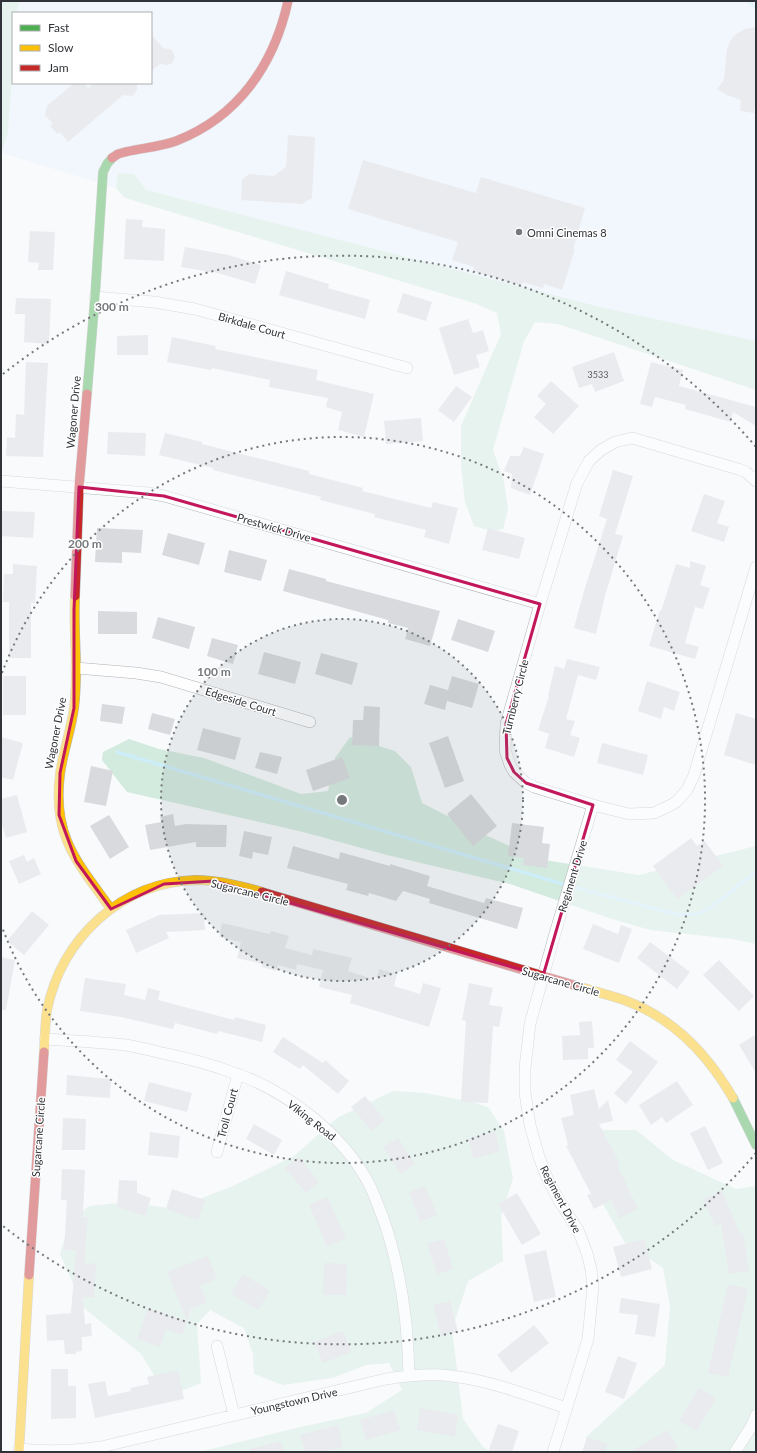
<svg xmlns="http://www.w3.org/2000/svg" width="757" height="1453" viewBox="0 0 757 1453" font-family="Lato,sans-serif">
  <style>
    .built { fill: #ecf3fe }
    .green { fill: #d3eade }
    .lines { fill: none; stroke-linecap: round; stroke-linejoin: round }
    .stream { stroke: #cdedf9; stroke-width: 3.5 }
    .building { fill: #d8dadd }
    .street-casing { stroke: #b1b3b6; stroke-width: 12 }
    .fast-casing { stroke: #b1b3b6; stroke-width: 10 }
    .slow-casing { stroke: #b1b3b6; stroke-width: 10 }
    .jam-casing { stroke: #b1b3b6; stroke-width: 10 }
    .street { stroke: #fefeff; stroke-width: 11 }
    .fast { stroke: #4caf50; stroke-width: 9 }
    .slow { stroke: #ffc107; stroke-width: 9 }
    .jam { stroke: #c62828; stroke-width: 9 }
    .marked { fill: none; stroke: #c2185b; stroke-width: 3; stroke-linejoin: round }
    .ring { fill: none; stroke: #76797c; stroke-width: 2; stroke-dasharray: 2 4 }
    .poi-dot { fill: #76797c; stroke: #fff; stroke-width: 1.5 }
    .labels { text-anchor: middle; dominant-baseline: central; stroke-width: 3; stroke-linejoin: round; paint-order: stroke }
    .number-label { font-size: 9px; fill: #5a5d60 }
    .poi-label { font-size: 11px; fill: #303337; stroke: #fff; text-anchor: start }
    .street-label { font-size: 11px; fill: #303337; stroke: #fff }
    .centre { fill: #76797c; stroke: #fff; stroke-width: 2 }
    .ring-label { font-size: 12px; text-anchor: middle; font-weight: bold; fill: #76797c; stroke: #fff; stroke-width: 3; stroke-linejoin: round; paint-order: stroke }
  </style>
  <rect width="100%" height="100%" fill="#f8fafc"/>
  <path class="built" d="M19,1H756V341L600,307L146,190L134,174L118,173L116,188L2,153L8,133L13,64V83H151V13H17Z"/>
  <path class="green" d="M1,1H19L17,13H13V64L8,133L1,154Z
    M118,173L134,174L146,190L600,307L756,341V390L558,324L535,322L524,341L493,450L504,481L508,510L503,529L492,531L474,526L465,502L461,465V426L501,334L497,313L477,304L125,198L116,188Z
    M350,737L395,751L411,767L422,803L481,833L538,859L639,875L756,846V944L733,939L650,930L609,918L510,884L387,855L303,832L127,792L102,760L103,752L129,739L159,749L204,758L301,794L328,791L335,758Z
    M393,1091L425,1093L472,1102L488,1107L504,1131L513,1179L501,1215L503,1261L468,1281L452,1329L463,1419L483,1447L491,1452H199L296,1428L366,1413L402,1390L389,1363L366,1365L332,1378L283,1385L254,1374L253,1354L244,1328L210,1310L197,1324L201,1383L179,1392L156,1378L141,1354L84,1308L60,1254L69,1224L89,1206L129,1202L174,1209L233,1186L294,1156L337,1118Z
    M591,1130H636L673,1160L736,1189L756,1186V1452H589L586,1437L665,1365L670,1306L663,1268L625,1243L573,1151Z"/>
  <g class="lines">
    <path class="stream" d="M748,1L756,7
      M117,752L573,887L679,915L697,914L709,909L756,872"/>
  </g>
  <path class="building" d="M756,27V100L754,113L740,111L741,100L727,95L717,89L724,80L727,49L730,41L736,34L745,29Z
    M151,34L163,48L169,49L172,50L175,57L172,63L167,65L160,64L151,71Z
    M74,83H84L88,88L94,83H137V89L135,93L132,96L123,95L68,142L60,132L57,134L50,126L53,124L45,115L47,106Z
    M288,135L315,137L312,198L302,204L241,200L242,180L249,174L274,176L286,167Z
    M363,160L476,193L481,177L585,208L573,249H575L562,290L544,284L543,288L523,282L521,286L473,271L474,267L452,260L458,242L348,209Z
    M126,219L143,220L142,227L165,229L164,261L124,259Z
    M30,231L55,232L53,270H38L39,263L28,262Z
    M185,247L228,255L261,265L255,284L211,271V272L181,267Z
    M286,271L329,284L328,288L370,300L365,319L279,295Z
    M403,293L432,302L426,321L397,312Z
    M16,298L51,299L49,344L24,342L25,314H15Z
    M468,319L473,333L483,330L489,351L476,355L480,367L454,375L439,328Z
    M148,335V355H117V336Z
    M172,337L216,346L215,349L318,370L316,380L374,394L364,437L338,430L342,412L326,407L328,398L269,387L270,380L212,368L211,370L167,362Z
    M614,352L624,381L595,392L592,384L579,388L572,367Z
    M26,362L48,363L43,457L6,456L7,437L15,438L16,414L24,415Z
    M651,362L683,370L679,386L756,407V426L733,412L731,422L685,409L686,405L655,397L652,407L640,404Z
    M551,381L579,406L553,434L534,417L546,404L537,396Z
    M456,386L472,397L454,422L438,410Z
    M421,418L423,441L386,444L384,421Z
    M108,432L146,433L145,456L107,454Z
    M165,433L202,442V444L309,471V474L363,488L362,491L431,508L433,502L458,508L449,544L424,537L426,530L374,517L375,514L320,500L321,497L213,470V468L159,455Z
    M524,447L544,454L530,495L511,488L512,474L504,471L510,456H520Z
    M613,470L633,476L615,534L623,536L605,596L596,634L574,628L584,591L607,519L599,516Z
    M704,494L725,501L717,523L729,527L724,542L691,531Z
    M1,511L35,512L33,538L1,536Z
    M97,528L143,530L141,553L122,552V563L95,562Z
    M488,528L525,538L519,559L482,550Z
    M168,533L205,543L199,565L162,555Z
    M229,550L267,560L261,581L224,572Z
    M690,561L706,566L700,585L710,588L703,609L695,607L685,643L699,647L695,659L649,646L660,610L661,611L676,564L690,568Z
    M13,564L37,566L35,603H31V658H9V602H3L4,574H13Z
    M289,569L326,579V581L440,611L430,646L405,639L408,628L388,623V620L283,591Z
    M98,611L137,612V634H98Z
    M158,617L195,627L189,649L152,638Z
    M458,619L495,631L488,652L451,640Z
    M212,638L238,645L233,664L207,656Z
    M264,652L301,662L295,684L258,674Z
    M321,653L358,663L352,685L315,674Z
    M567,659L600,667L596,680L578,675L566,719L575,721L570,735L580,738L574,757L545,748L549,734L538,730L549,696H548L555,666L564,669Z
    M3,676H26V715H3Z
    M452,676L479,684L472,708L447,701L445,710L424,704L430,685L448,690Z
    M647,681L680,692L674,711L664,707L661,719L638,711Z
    M102,704L125,707L122,724L100,721Z
    M364,706L380,707L379,746L352,745L353,720H363Z
    M152,713L175,719L170,735L148,729Z
    M736,713L756,719V765L724,755Z
    M203,728L241,738L235,760L197,750Z
    M448,736L464,781L445,788L429,743Z
    M1,737L23,743L13,780L1,777Z
    M602,743L648,755L643,775L597,763Z
    M260,752L282,757L277,774L255,768Z
    M342,757L350,778L313,791L306,770Z
    M91,766L113,771L106,806L84,802Z
    M471,794L497,826L473,846L447,814Z
    M17,795L27,832L6,838L1,821V799Z
    M173,814L175,826L186,824L227,825L226,847H196V842L150,850L145,825L161,822L160,817Z
    M109,815L129,847L110,859L90,826Z
    M512,823L544,827L542,843L550,844L547,868L523,865L524,858L508,856Z
    M244,831L272,837L268,855L253,852L252,859L239,856Z
    M691,838L697,846L705,841L723,866L677,899L653,866Z
    M293,846L339,859L340,852L390,866V864L430,876L427,886L484,903L486,898L523,908L517,929L429,903L430,899L403,891L396,901L369,893L368,896L346,890L348,884L287,868Z
    M24,855L27,862L34,858L41,874L19,884L9,861Z
    M32,911L49,925L24,955L7,941Z
    M204,913L205,930L166,932L169,938L136,953L126,930L159,915Z
    M222,923L270,934L271,931L289,936L285,948L312,955L313,949L352,958L348,971L376,980L379,969L397,974L394,986L420,994L423,983L441,988L429,1027L350,1003L352,995L319,987L323,970L297,964L296,970L278,965L276,971L262,967V964L237,958L241,942L219,937Z
    M593,924L618,934L621,925L632,929L619,963L583,949Z
    M650,942L690,972L677,989L637,958Z
    M1,957L15,960L6,1010H1Z
    M719,960L754,996L739,1011L703,975Z
    M85,978L126,984L124,995L145,1000L148,988L160,991L158,1000L234,1020L235,1017L266,1025L262,1042L218,1031L217,1034L175,1023L173,1029L121,1017L80,1011Z
    M469,983L493,988L489,1005L503,1007L499,1027L493,1026L488,1103L461,1102L466,1021L462,1020Z
    M592,1021L594,1048H588V1059L563,1060L562,1036L580,1035L579,1022Z
    M756,1034V1073L739,1045Z
    M283,1037L323,1063L325,1060L349,1081L338,1094L303,1065L300,1069L273,1052Z
    M630,1041L658,1062L626,1104L614,1093L633,1072L616,1060Z
    M67,1075L111,1079L110,1098L66,1095Z
    M677,1081L693,1105L666,1123L662,1117L651,1125L639,1105Z
    M149,1082L192,1093L187,1112L144,1101Z
    M594,1089L599,1109L608,1100L613,1121L599,1124L620,1164L617,1165L638,1209L619,1218L611,1200L594,1209L587,1195L591,1194L566,1146L568,1145L561,1118L574,1115L570,1095Z
    M365,1096L385,1120L372,1131L351,1107Z
    M63,1118L86,1119L85,1150H62Z
    M254,1124L282,1140L274,1155L246,1139Z
    M705,1126L723,1163L708,1170L690,1133Z
    M495,1131L500,1151L474,1159L468,1139Z
    M150,1132L180,1136L178,1158L148,1155Z
    M398,1138L415,1164L401,1174L383,1147Z
    M299,1157L319,1182L306,1193L285,1168Z
    M62,1169L85,1170L83,1217H88L84,1263L96,1264L94,1298L83,1297L85,1324L91,1323L92,1336L82,1337V1351L76,1352V1354H65L64,1340L47,1341L46,1315L71,1313L76,1250H64L67,1200H61Z
    M119,1180L137,1181V1193L151,1198L145,1216L117,1207Z
    M425,1186L437,1215L420,1222L409,1192Z
    M172,1189L205,1200L198,1220L166,1209Z
    M722,1191L740,1233H743L749,1271L729,1274L721,1224L715,1226L703,1199Z
    M517,1193L541,1234L522,1245L498,1204Z
    M327,1197L346,1238L327,1247L309,1205Z
    M444,1239L453,1269L437,1274L427,1244Z
    M644,1239L652,1269L621,1277L613,1247Z
    M546,1250L556,1297L534,1302L524,1255Z
    M208,1256L217,1279L200,1286L207,1302L191,1309L187,1321L167,1272Z
    M324,1263L347,1264L346,1295H323Z
    M243,1274L270,1291L258,1310L231,1294Z
    M728,1284L748,1289L728,1377L708,1373Z
    M621,1298L660,1304L655,1337L635,1334L638,1315L619,1313Z
    M450,1301L458,1332L441,1336L433,1305Z
    M148,1308L187,1321L182,1335L166,1329L160,1347L137,1339Z
    M534,1325L549,1343L511,1373L497,1355Z
    M343,1331L352,1352L323,1363L314,1342Z
    M618,1356L637,1363L624,1399L605,1392Z
    M51,1369H68V1386H76V1418L51,1419Z
    M178,1370L184,1399L95,1418L88,1384L105,1381L108,1396L131,1391L130,1388L149,1384L147,1377Z
    M699,1388L716,1398L697,1431L679,1421Z
    M420,1408L458,1415L455,1437L417,1430Z
    M394,1410L400,1430L366,1440L360,1420Z
    M498,1424L519,1431L512,1452H488Z
    M338,1425L343,1447L323,1452H305L300,1435Z
    M668,1430L678,1448L671,1452H630Z
    M587,1437L607,1444L604,1452H582Z
    M281,1441L284,1452H250V1449Z"/>
  <g class="lines">
    <g class="street-casing">
      <path id="street" d="M95,297L154,302L195,309L407,368
        M1,481L148,493L164,496L540,604
        M756,481L746,472L738,469L632,438L615,442L601,450L589,461L577,483L540,604L506,724L505,750L510,765L514,772L526,783L534,787L593,805L629,814L654,813L669,806L676,802L687,790L694,775L756,567
        M76,668L136,673L161,677L310,722
        M45,1039C72,1041 99,1042 126,1045C138,1047 150,1050 162,1053C187,1058 213,1065 237,1074C288,1092 342,1134 368,1182C374,1193 378,1206 383,1218C401,1269 408,1321 409,1375
        M217,1152L238,1074
        M217,1346L234,1415
        M19,1449C47,1452 74,1451 101,1447L386,1379C405,1376 423,1374 442,1375C484,1378 526,1395 567,1408
        M553,1452L588,1339L593,1286L591,1269L587,1253L578,1230L560,1202L548,1180L539,1157L530,1125L525,1093V1068L530,1024L554,937L593,805
        M735,1452L751,1427L756,1415"/>
    </g>
    <g class="fast-casing">
      <path id="fast" d="M87,394L95,297L103,172L107,164L112,158
        M733,1098L756,1145"/>
    </g>
    <g class="slow-casing">
      <path id="slow" d="M75,596C73,633 79,671 74,708C71,730 63,752 60,774C52,836 77,862 111,909
        M577,986C593,991 609,995 624,1000C672,1017 708,1055 733,1098
        M44,1052C45,1038 45,1023 47,1010C62,938 121,882 196,880C218,880 242,886 262,892
        M19,1452L29,1275"/>
    </g>
    <g class="jam-casing">
      <path id="jam" d="M112,158L118,154L125,152C142,148 160,147 176,141C238,117 274,65 288,1
        M75,596L79,487L87,394
        M262,892L577,986
        M29,1275L44,1052"/>
    </g>
    <use href="#street" class="street"/>
    <use href="#fast" class="fast"/>
    <use href="#slow" class="slow"/>
    <use href="#jam" class="jam"/>
  </g>
  <path d="M0 0H757V1453H0ZM79,487L164,496L540,604L506,724L507,758L514,772L526,783L593,805L543,976L214,881L164,884L111,909L76,861L59,815L60,773L74,708V610Z" fill="#f8fafc" fill-opacity=".55" fill-rule="evenodd"/>
  <path class="marked" d="M79,487L164,496L540,604L506,724L507,758L514,772L526,783L593,805L543,976L214,881L164,884L111,909L76,861L59,815L60,773L74,708V610Z"/>
  <circle cx="342" cy="800" r="181" fill="#76797c" fill-opacity=".12"/>
  <g class="ring">
    <circle cx="342" cy="800" r="181"/>
    <path d="M2 673A363 363 0 1 1 2 927"/>
    <path d="M756 1153A544 544 0 0 1 3 1226M3 374A544 544 0 0 1 756 447"/>
  </g>
  <circle class="poi-dot" cx="519" cy="232" r="4"/>
  <g class="labels">
    <g class="number-label">
      <text x="598" y="374">3533</text>
    </g>
    <g class="poi-label">
      <text x="527" y="232">Omni Cinemas 8</text>
    </g>
    <g class="street-label">
      <text transform="translate(252 325) rotate(16)">Birkdale Court</text>
      <text transform="translate(73 412) rotate(-85)">Wagoner Drive</text>
      <text transform="translate(274 527) rotate(16)">Prestwick Drive</text>
      <text transform="translate(515 697) rotate(-76)">Turnberry Circle</text>
      <text transform="translate(241 701) rotate(17)">Edgeside Court</text>
      <text transform="translate(55 733) rotate(-79)">Wagoner Drive</text>
      <text transform="translate(572 876) rotate(-73)">Regiment Drive</text>
      <text transform="translate(250 892) rotate(14)">Sugarcane Circle</text>
      <text transform="translate(561 981) rotate(16)">Sugarcane Circle</text>
      <text transform="translate(227 1113) rotate(-75)">Troll Court</text>
      <text transform="translate(312 1120) rotate(38)">Viking Road</text>
      <text transform="translate(38 1137) rotate(-86)">Sugarcane Circle</text>
      <text transform="translate(561 1199) rotate(62)">Regiment Drive</text>
      <text transform="translate(294 1401) rotate(-13)">Youngstown Drive</text>
    </g>
  </g>
  <circle cx="342" cy="800" r="6" class="centre"/>
  <g class="ring-label">
    <text x="112" y="311">300 m</text>
    <text x="85" y="548">200 m</text>
    <text x="214" y="676">100 m</text>
  </g>
  <rect width="757" height="1453" fill="none" stroke="#303337" stroke-width="4"/>
  <rect x="12" y="12" width="140" height="72" fill="#ffffff" stroke="#acadaf"/>
  <rect x="20" y="25" width="20" height="6" fill="#4caf50" stroke="#acadaf"/>
  <text x="48" y="32" font-size="12" fill="#303337">Fast</text>
  <rect x="20" y="45" width="20" height="6" fill="#ffc107" stroke="#acadaf"/>
  <text x="48" y="52" font-size="12" fill="#303337">Slow</text>
  <rect x="20" y="65" width="20" height="6" fill="#c62828" stroke="#acadaf"/>
  <text x="48" y="72" font-size="12" fill="#303337">Jam</text>
</svg>
